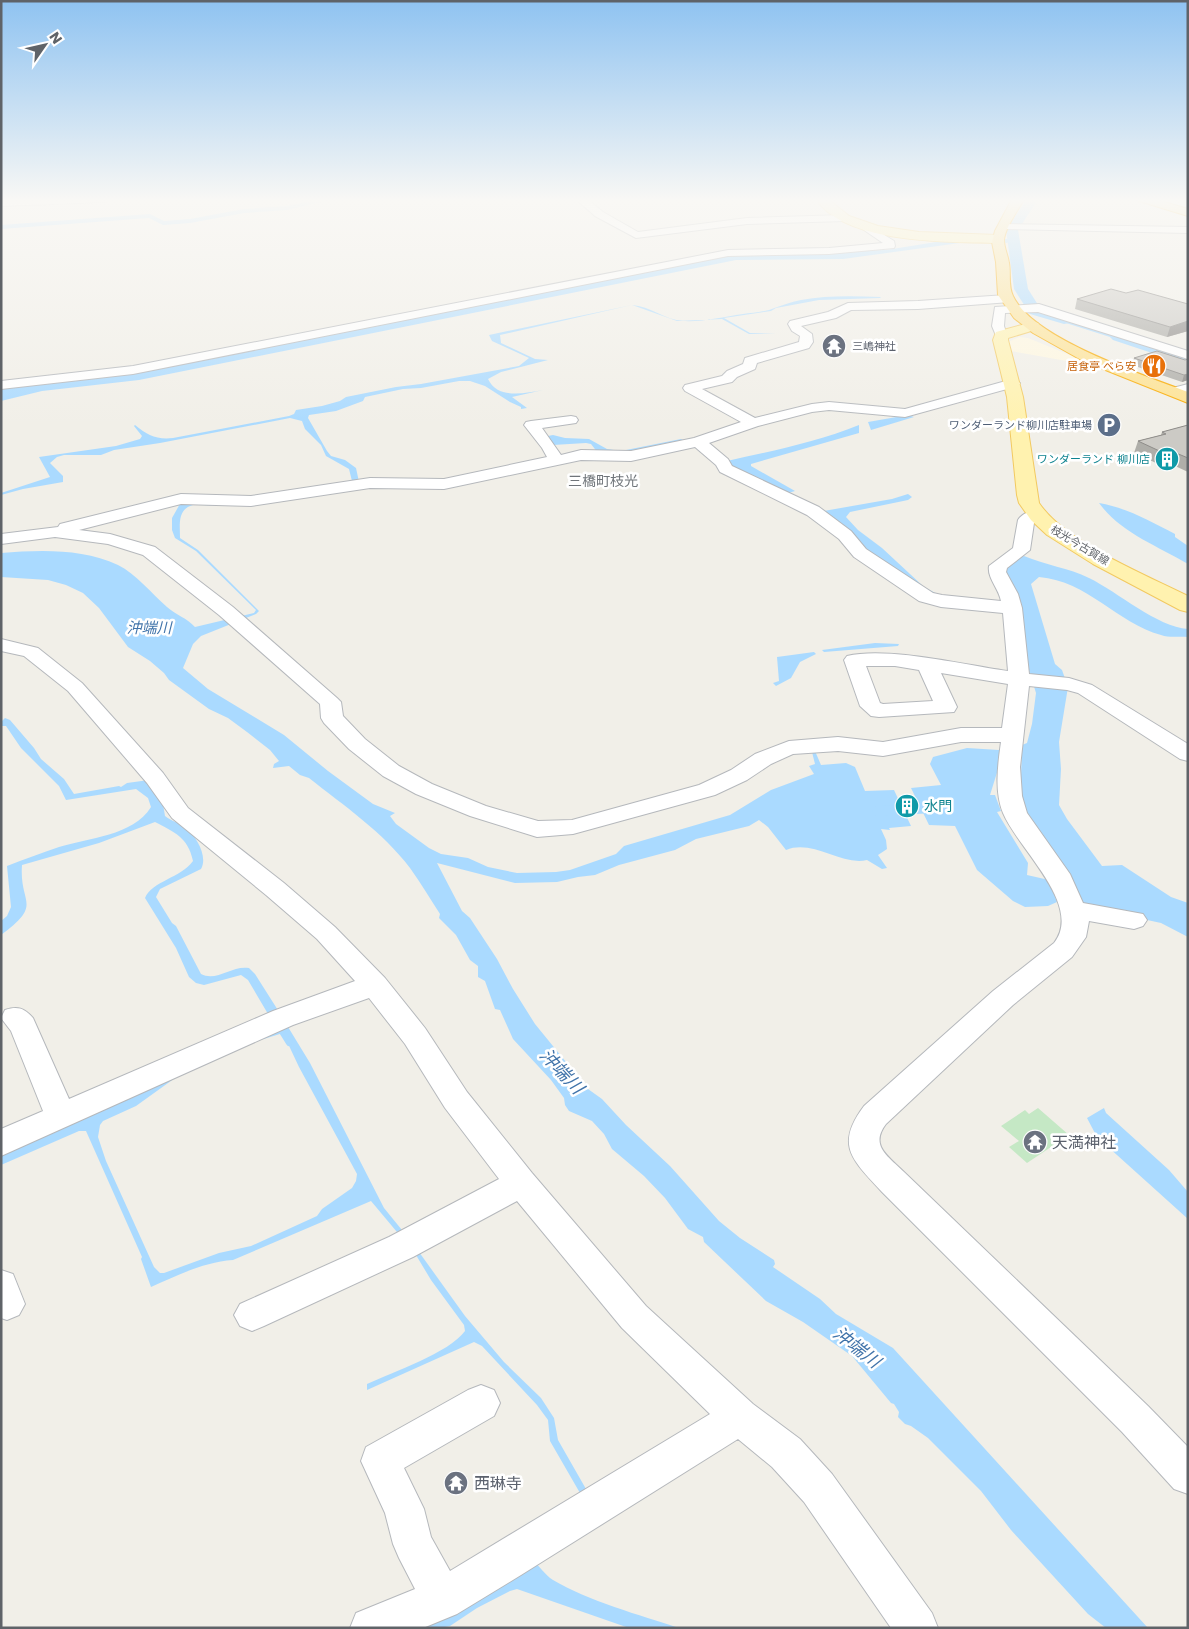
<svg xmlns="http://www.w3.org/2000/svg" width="1189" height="1629" viewBox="0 0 1189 1629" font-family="Poppins,'Noto Sans JP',sans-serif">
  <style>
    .commercial { fill: #fef7e0 }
    .green { fill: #c5e8c5 }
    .water { fill: #aadaff; fill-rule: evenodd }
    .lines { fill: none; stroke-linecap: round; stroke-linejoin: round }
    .stream { stroke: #aadaff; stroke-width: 6 }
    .canal { fill: #aadaff; fill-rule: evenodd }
    .river { fill: #aadaff; fill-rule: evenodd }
    .minor-casing { stroke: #b5b8bc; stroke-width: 2 }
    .major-casing { stroke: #f2c960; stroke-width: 2 }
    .highway-casing { stroke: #f9ab00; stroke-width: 2 }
    .minor { fill: #fff; fill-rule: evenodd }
    .major { fill: #fff2af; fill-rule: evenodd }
    .highway { fill: #fde293; fill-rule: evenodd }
    .wall { fill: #afaea9 }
    .shaded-wall { fill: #8f8d8a }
    .building { fill: #cccac5; stroke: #8f8d8a }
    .labels { text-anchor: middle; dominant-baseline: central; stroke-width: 5; stroke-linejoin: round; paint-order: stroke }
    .far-worship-label { font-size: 11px; fill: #5b616d; stroke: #fff; text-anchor: start }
    .far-food-label { font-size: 11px; fill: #c56008; stroke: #fff; text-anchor: end }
    .far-service-label { font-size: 11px; fill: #4e5e75; stroke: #fff; text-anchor: end }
    .far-culture-label { font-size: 11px; fill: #0d838f; stroke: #fff; text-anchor: end }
    .far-street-label { font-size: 11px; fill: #5f6368; stroke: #fff }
    .far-quarter-label { font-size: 14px; fill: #70757a; stroke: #fff }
    .culture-label { font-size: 14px; fill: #0d838f; stroke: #fff; text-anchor: start }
    .water-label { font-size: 15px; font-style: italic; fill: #4174aa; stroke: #fff }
    .near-worship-label { font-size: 16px; fill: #5b616d; stroke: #fff; text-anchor: start }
    .near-water-label { font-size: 18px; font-style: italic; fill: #4174aa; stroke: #fff }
  </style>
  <rect width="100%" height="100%" fill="#f1efe8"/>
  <path class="commercial" d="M1019,337L1028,338L1087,362L1078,363L1005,350L1004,344Z"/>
  <path class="green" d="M1038,1108L1069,1135L1027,1163L1009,1147L1019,1141L1001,1126L1025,1110L1029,1114Z"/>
  <path class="water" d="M955,239L967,242L843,259L736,260L139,380L42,391L1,401V387L132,372L728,254L886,250Z
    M881,297L880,298L819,300L776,308L771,311L724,318L750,333H776L805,336L776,333L749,334L722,319L677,321L632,305L500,335L501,343L535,359L548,360L501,372L488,379C498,400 525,393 543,390L512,397L527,408L521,409V407L510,402L485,386L470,381H459L421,388L403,389L365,397L363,401L336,411L309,415L308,418L327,451L331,456L345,460L356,468L359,482L346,486L301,490L243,500C232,499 224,503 213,505C206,506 200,504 193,505C177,509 180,525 180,538L198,550L259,611L256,614L201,636L193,644L183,668L208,689L284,735L328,771L373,804L395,813L390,816L396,824L429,848L441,854L468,858L488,867L517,873L556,872L570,870L616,854L624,846L730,815L771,790L814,774L809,766L815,764L812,752L815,751L821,765L846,763L855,767L865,791L894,790L911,826L889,828L890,830L881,829L886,840L887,849L878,855L887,868L882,869L867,860C841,866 813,839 786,850L768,827L759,820L749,826L696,839L675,850L619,865L595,875L578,877L557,882L515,883L437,863L462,911L470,918L497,959L513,989L535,1024L588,1089L602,1099L626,1125L670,1166L719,1221L740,1238L774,1260L775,1264L773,1267L820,1299L836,1314L893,1348L1148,1628H1106L1088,1614L1011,1530L981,1491L928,1438L911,1426L905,1424L898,1417L899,1412L894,1404L891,1403L852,1356L803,1322L766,1301L704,1242L703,1237L688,1229L665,1198L644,1176L612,1149L604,1134L592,1121L569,1111L565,1105L564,1098L551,1080L513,1039L500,1010L495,1009L485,981L478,977V966L470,960L456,935L439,918L440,914C430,899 421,883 410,868C383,832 343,805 309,778L300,775L289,766L273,768L274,764L279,761L270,750L247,732L228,718L209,709L169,680L164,673L150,661L128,647L99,608L83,593L66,585L48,580L1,577V553C39,550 82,548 118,565C136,574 152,594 167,607C176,615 187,618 195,627L254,613L256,610L196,551L175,538L172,530V518L181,502L217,503L231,498H242L352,481L349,469L326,456L321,445L305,429L302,421L290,418L160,443L114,450L101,455H64L57,457L50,463L63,476V482L23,489L1,495V493L50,477L39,457L116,446L140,439L142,436L134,426L135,425C147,435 157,440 173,438L289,416L294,414L296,410L322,406L340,401L346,397L396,387L421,384L519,366L529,358L492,341L489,335L632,305C650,306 665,320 683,321C703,322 723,317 743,314C751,313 761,312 769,310C780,306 791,302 801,300C827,295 855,296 881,297Z
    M1025,310H1040L1159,348L1151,350Z
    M908,415L914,417L871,430L868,422Z
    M859,425V433L751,464V466L795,491L785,494L729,468L727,461C772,451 817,442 859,425Z
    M553,435L565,438L589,439L607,449L621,451L681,439L685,441L631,454L598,453L591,444L586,443L553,445L548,436Z
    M908,494L912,497L908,500L850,512L846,517L858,530L882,548L924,587L945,598C899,587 853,543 818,512L892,499Z
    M1099,503C1127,508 1150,521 1175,534V537L1188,546V564C1156,545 1121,533 1099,503Z
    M1024,556C1045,565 1069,568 1089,578C1118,592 1157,627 1188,629V637C1179,636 1169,638 1161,635C1117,623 1088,581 1039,577L1031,584L1055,664L1062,670L1068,687L1059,742L1061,769L1059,805L1067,819L1102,866L1122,865L1171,897L1188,903V937L1161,923L1083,906L1031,826L1018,793L1021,777L1022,745L1027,743L1032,724L1036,693L1025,657L1020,608L1022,605L1005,572L1013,561Z
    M875,643L899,644L898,646L824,652L822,650Z
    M814,652L816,654L800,662L791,678L776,686L773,683L779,681L777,657Z
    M5,718L10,720L34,748L41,759L64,779L74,794L119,786L121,787L127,783L149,780L162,798L165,816C171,821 180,823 186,828C197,837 208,857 201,869L160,889L156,897L172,923L176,926L201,974C217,982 232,965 249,968L255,974L281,1015L271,1019L248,980L241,975L204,985L196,983L189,977L176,948L145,898C152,881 181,878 193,861C188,837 174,832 155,822L99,843L22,865C19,905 44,903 1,935V921L7,916L11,907L7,866C24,859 42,853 59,847C88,838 133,836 151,807L148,798L136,789L66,800L59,786L21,748L6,726H1V722Z
    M967,748L999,750L1000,763L990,795H995L1001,811L997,812L1028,863L1027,875L1049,880L1057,902L1048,906L1025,907L1013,901L977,870L955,826L929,825L911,788L941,785L930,764L933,757Z
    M285,1022L310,1063L384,1208L406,1235L402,1238L371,1201L233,1260C204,1262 178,1275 151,1287L141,1259L142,1257L86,1131H79L1,1165V1148ZM283,1033L299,1067L357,1174L356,1181L352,1188L322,1209L317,1216L251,1246L219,1253L164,1273H160L154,1267L106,1161L98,1137L100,1125L103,1121L136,1106L175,1078L251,1043Z
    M1104,1108L1106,1113L1169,1170L1188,1192V1219L1097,1137L1087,1118Z
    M413,1250L419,1252L465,1316L504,1362L541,1398L554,1418L558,1440L590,1496L584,1500L550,1441L548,1420L537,1405L482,1346L474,1342L367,1390V1384C393,1372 449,1353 465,1331L464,1325L431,1280Z
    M531,1559C539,1565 545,1575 553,1580C588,1601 640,1615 679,1628H629L517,1589L510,1591L477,1608L450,1626L440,1628H400Z"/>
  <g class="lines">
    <path class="stream" d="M279,1027L289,1043"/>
    <path class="canal" d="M14,199H46L42,201H17Z
      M320,199H333L287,210L244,213L190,223L163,225L149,218L1,229V225L150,214L164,221L190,219L244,209L287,206Z
      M1003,239H1013L1017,241L1006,243L1002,241Z
      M945,803L951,804L954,808L951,812L881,816L875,815L872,811L875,807L881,806Z"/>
    <path class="river" d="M1027,199H1035L1037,201L1018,230L1028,289L1040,308L1069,317L1071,320L1069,323L1064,324L1030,314L1014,289L1006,230Z
      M1118,332L1188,355V365L1113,340L1110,337L1113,334Z"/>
    <g class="minor-casing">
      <path id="minor" d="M36,199H109L104,202L1,206V200Z
        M576,199H587L603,212L638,232L747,218L845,215L850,218L845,221L747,224L636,238L595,216Z
        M865,223L894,241L895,246L894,248L829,254L728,256L133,374L1,389V381L133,366L728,250L829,248L883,243L861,228V224Z
        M1005,224L1188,227V233L1001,229L1000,227Z
        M1006,295L1010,296L1012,299L1010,302L918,309L851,310L836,318L801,326L812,334L813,342L809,348L757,363L755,369L737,377L732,382L702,389L755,418L812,404L829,402L905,409L1013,379L1020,383L1018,386L905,417L829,410L812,412L758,426L709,443L728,459L732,466L819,507L851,531L866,549L933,593L942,595L1001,601C999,589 987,578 989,566L1013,548L1018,520C1023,512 1034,509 1043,511L1045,515L1043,519L1034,523L1030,550L1007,568L1006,572L1018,594L1022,608L1029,674L1069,678L1092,685L1188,744V761L1180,759L1078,693L1067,690L1029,686L1020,767L1022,796L1027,813L1070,874L1083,903L1143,914L1147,920L1143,926L1134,929L1089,921L1086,937L1072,957L1013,1005L886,1124C869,1146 889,1157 904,1172L1148,1406L1188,1447V1494L1174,1489L1122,1432L882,1192C853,1160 834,1146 864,1106L993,991L1054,943C1084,905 1017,848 1003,813C994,791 998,764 1001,742H961L883,756L838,751L793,754L771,764L747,780L715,795L573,834L537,837L470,816L416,794L383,776L349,749L324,723L321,718L320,704L219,615L143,555L108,544L55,537L1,544V534L58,527L60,524L181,494L251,496L370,478L444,479L547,457L542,448L524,425L526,422L531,421L571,416L576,417L578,420L576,423L542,428L561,455L581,450L631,451L694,438L741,422L685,391L683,388L685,385L722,376L727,371L743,364L745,358L799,342L800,336L792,331L788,324L790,321L828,312L848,303L918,301ZM695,447L716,465L720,472L807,515L839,539L854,557L919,601L941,607L1003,613L1008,671C965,665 887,646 847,656L844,660L860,706L871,716L879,717L954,712L957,707L941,673L1008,684L1002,728H961L883,742L838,737L789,741L755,754L731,770L699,785L572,820L538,821L486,806L432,784L399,766L365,739L343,716L341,702L337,698L233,607L155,547L110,534L79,530L181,504L251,506L370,488L444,489L581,460L631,461ZM866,666H895L919,670L933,701L883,704L880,703Z
        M1039,304L1188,351V359L1038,312L1005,313L1004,326L1007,335L1005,338H997L992,326L995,307Z
        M1188,384V392L1174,396L1167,392L1169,389Z
        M1,639L38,648L82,683L163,773L188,808L284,883L335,927L385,978L425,1028L467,1092L532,1173L646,1306L753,1404L800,1439L832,1474L932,1613L938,1628H891L804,1502L772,1467L738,1439L521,1575L457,1614L423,1628H350L356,1613L415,1589L399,1558L393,1544L385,1513L361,1461L366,1447L468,1390L481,1385L494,1390L500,1403L494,1416L404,1468L424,1509L431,1537L450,1571L710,1414L622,1328L517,1201L413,1257L264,1326L252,1331L240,1326L234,1315L240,1304L389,1237L499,1179L445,1108L405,1044L369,998L293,1025L1,1156V1129L43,1111L11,1031L1,1018L5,1010C18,1006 24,1008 33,1018L69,1099L273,1011L355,981L317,939L266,895L172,818L147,783L68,691L24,656L1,651Z
        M1,1270L13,1274L25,1304L19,1315L7,1320L1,1318Z"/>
    </g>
    <g class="major-casing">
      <path id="major" d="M816,199H828L849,216L878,226L919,232L998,235L1004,239L998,243C949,242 845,244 816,199Z
        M1033,322L1038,323L1040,326L1038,329L1008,338V340L1023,397L1039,503C1066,543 1144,574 1188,596V612L1180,610L1093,564L1047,535L1031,520L1019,503L1017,495L1007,397L993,340L996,332Z"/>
    </g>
    <g class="highway-casing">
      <path id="highway" d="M1012,199H1024C1018,211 1005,227 1004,240C1004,248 1008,255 1009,263C1011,273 1008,286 1013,296C1033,339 1144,375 1188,392V403L1083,361L1033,333L1014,318L998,295L996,262L992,242L995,231Z
        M1137,199H1154L1188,209V216L1139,201Z"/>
    </g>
    <use href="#minor" class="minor"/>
    <use href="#major" class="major"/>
    <use href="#highway" class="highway"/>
  </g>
  <path class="wall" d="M1126,293L1188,304V331L1167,337L1075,309L1077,299Z
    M1134,358L1185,360L1188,380L1182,382L1132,365Z
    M1188,425V472L1173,465L1165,467L1134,453L1138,441L1161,435L1162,432Z"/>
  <path class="shaded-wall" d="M1188,321V331L1167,337L1170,327Z
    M1188,374V380L1182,382L1184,375Z
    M1176,453L1173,465L1165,467L1168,455Z"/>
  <path class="building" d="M1111,289L1126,293L1138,290L1188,304V321L1170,327L1077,299Z
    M1157,351L1185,360L1188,359V374L1184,375L1134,358Z
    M1188,425V458L1176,453L1168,455L1138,441L1166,434L1162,432Z"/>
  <linearGradient id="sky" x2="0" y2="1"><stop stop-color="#8fc3f1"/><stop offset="0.47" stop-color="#f9f8f5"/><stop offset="1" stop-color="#f9f8f5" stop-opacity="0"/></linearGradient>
  <rect width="1189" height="427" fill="url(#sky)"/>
  <defs>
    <g id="temple-disc" transform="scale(1.25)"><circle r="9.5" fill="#6b7280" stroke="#fff"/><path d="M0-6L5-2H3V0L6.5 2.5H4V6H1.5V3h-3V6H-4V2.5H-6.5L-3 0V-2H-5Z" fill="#fff"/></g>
    <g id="restaurant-disc" transform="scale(1.25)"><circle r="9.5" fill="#e8710a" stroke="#fff"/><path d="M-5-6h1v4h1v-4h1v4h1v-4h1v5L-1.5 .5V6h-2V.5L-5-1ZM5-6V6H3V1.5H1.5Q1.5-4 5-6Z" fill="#fff"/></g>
    <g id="parking-disc" transform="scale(1.25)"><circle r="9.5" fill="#5c6f8a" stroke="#fff"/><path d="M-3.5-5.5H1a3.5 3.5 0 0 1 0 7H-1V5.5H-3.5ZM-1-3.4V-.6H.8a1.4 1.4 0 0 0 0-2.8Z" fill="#fff"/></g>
    <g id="building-disc" transform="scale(1.25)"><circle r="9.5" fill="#0f9aa8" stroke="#fff"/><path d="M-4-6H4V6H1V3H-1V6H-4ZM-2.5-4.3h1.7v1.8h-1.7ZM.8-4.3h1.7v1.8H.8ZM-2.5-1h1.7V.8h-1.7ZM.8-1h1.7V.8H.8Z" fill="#fff"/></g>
  </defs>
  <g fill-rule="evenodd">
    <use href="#temple-disc" x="834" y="346"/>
    <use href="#restaurant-disc" x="1154" y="366"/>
    <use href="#parking-disc" x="1109" y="425"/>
    <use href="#building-disc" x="1167" y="459"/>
    <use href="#building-disc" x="907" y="806"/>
    <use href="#temple-disc" x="1035" y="1142"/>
    <use href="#temple-disc" x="456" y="1483"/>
  </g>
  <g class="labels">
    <g class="far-worship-label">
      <text x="852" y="346">三嶋神社</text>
    </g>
    <g class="far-food-label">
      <text x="1136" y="366">居食亭 べら安</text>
    </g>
    <g class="far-service-label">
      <text x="1092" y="425">ワンダーランド柳川店駐車場</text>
    </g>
    <g class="far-culture-label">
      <text x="1150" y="459">ワンダーランド 柳川店</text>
    </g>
    <g class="far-street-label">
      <text transform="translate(1080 545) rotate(31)">枝光今古賀線</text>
    </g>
    <g class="far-quarter-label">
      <text x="603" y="481">三橋町枝光</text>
    </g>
    <g class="culture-label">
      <text x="924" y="806">水門</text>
    </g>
    <g class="water-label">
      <text x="149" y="627">沖端川</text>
    </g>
    <g class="near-worship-label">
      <text x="1052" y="1142">天満神社</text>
      <text x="474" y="1483">西琳寺</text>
    </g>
    <g class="near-water-label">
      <text transform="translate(562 1071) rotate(47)">沖端川</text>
      <text transform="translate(857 1347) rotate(38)">沖端川</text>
    </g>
  </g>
  <rect width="1189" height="1629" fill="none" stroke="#5f6368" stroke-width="5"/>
  <g transform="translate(45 45) rotate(56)" stroke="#ffffff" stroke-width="4" paint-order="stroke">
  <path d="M0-4L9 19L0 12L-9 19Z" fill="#5f6368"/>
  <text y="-8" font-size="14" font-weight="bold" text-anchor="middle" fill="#5f6368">N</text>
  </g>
</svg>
